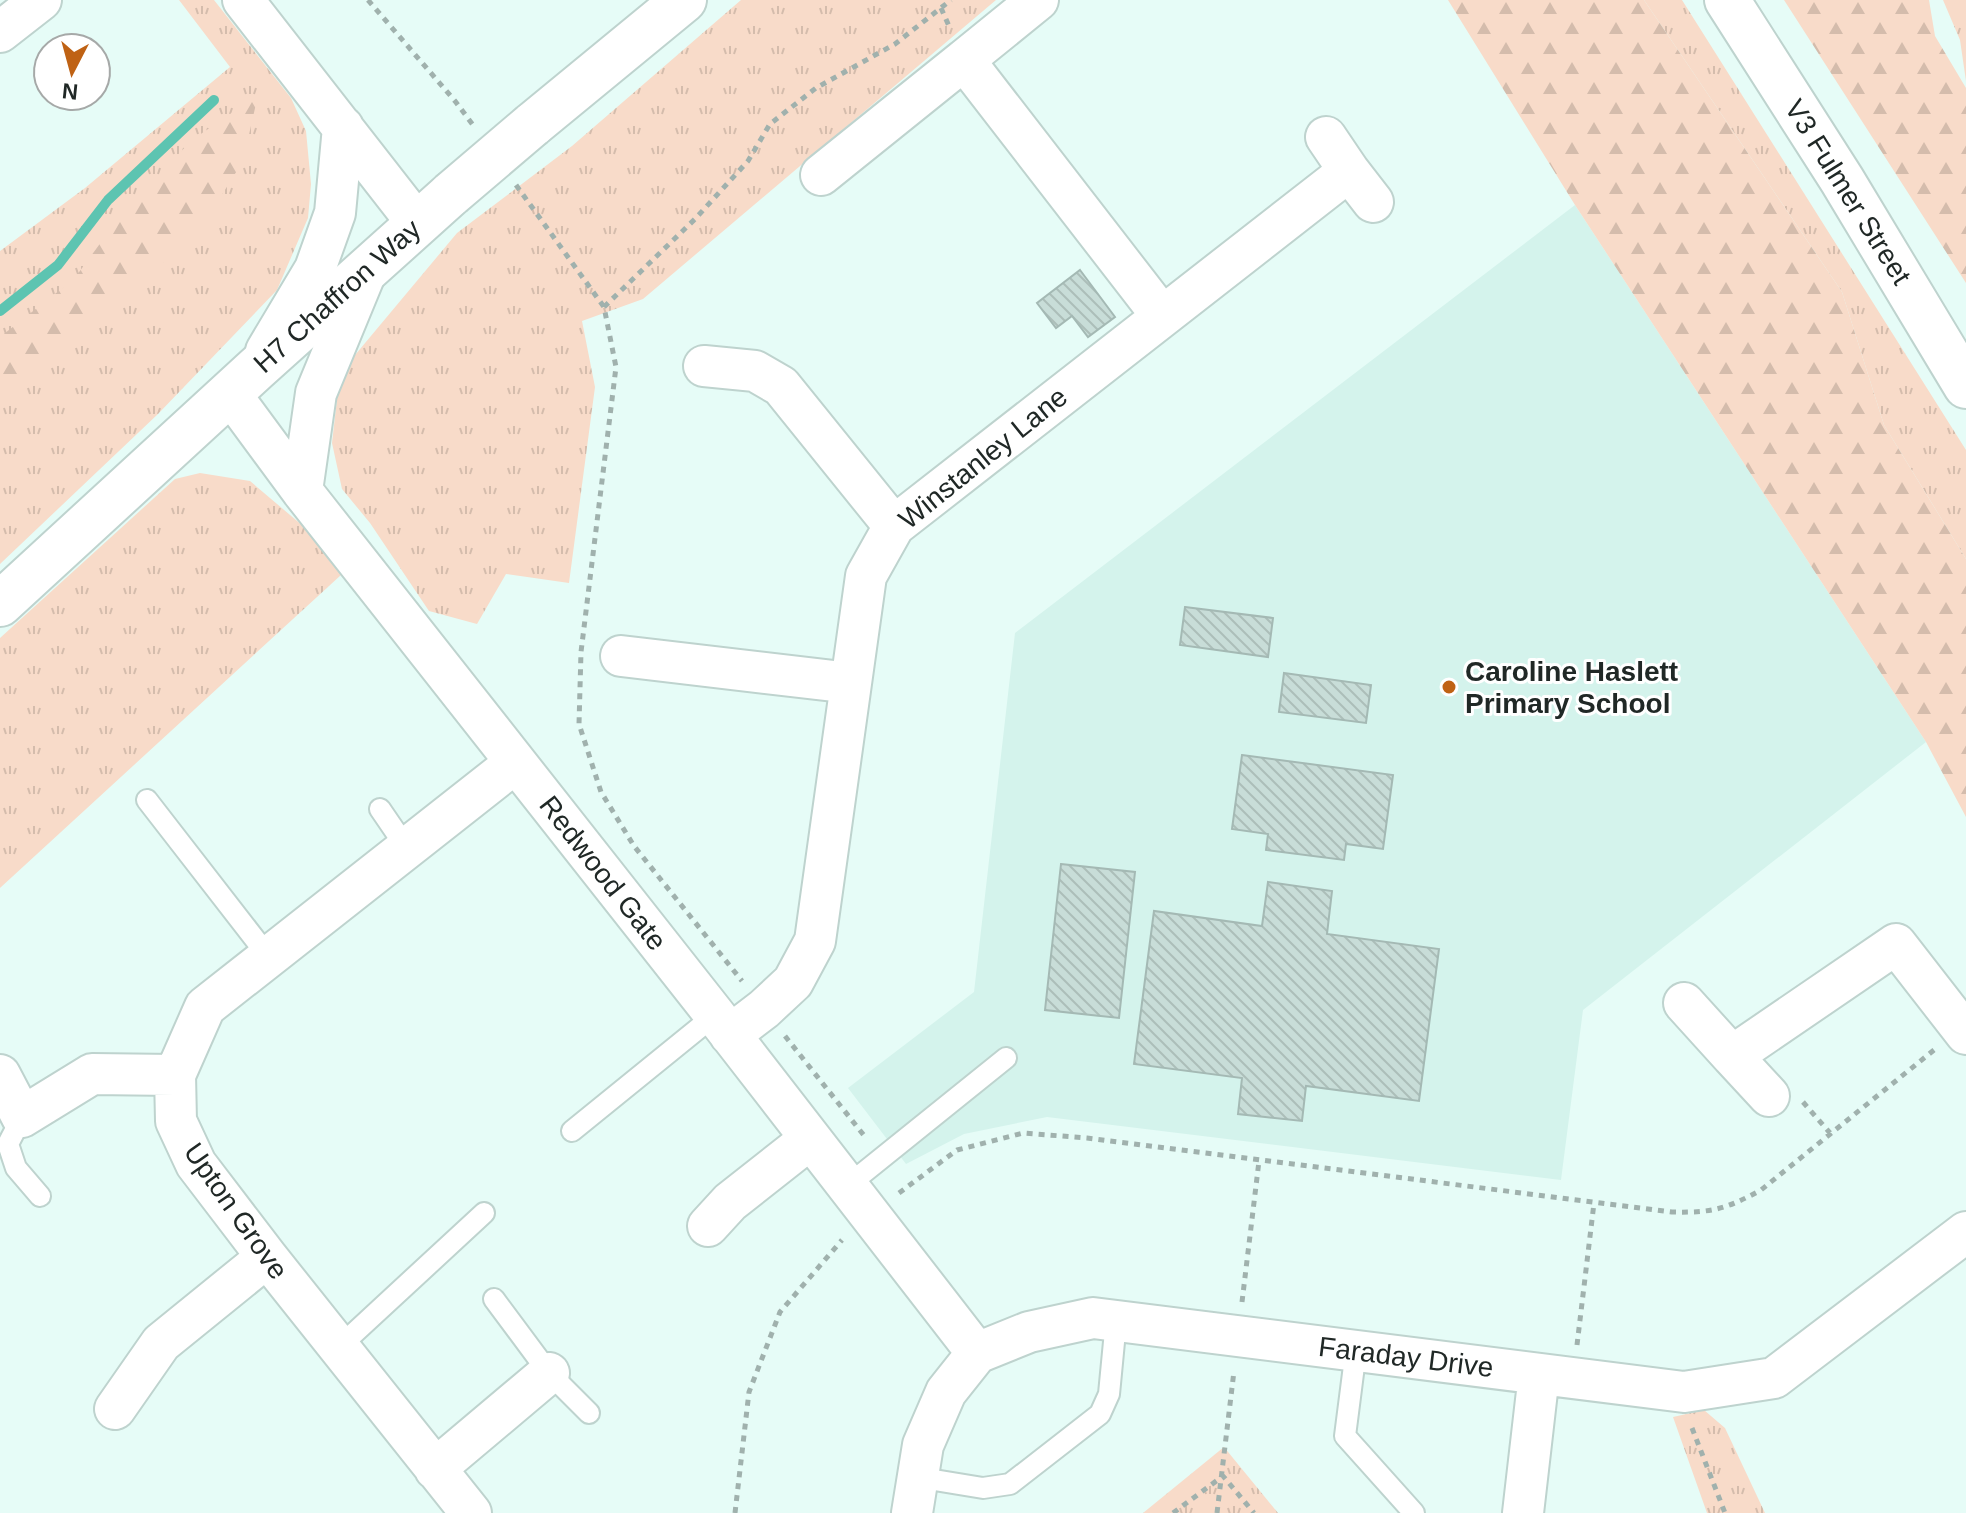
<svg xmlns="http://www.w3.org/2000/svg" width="1966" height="1513" viewBox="0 0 1966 1513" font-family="Helvetica,sans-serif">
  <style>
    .built { fill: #d4f3ec }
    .grass { fill: url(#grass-tufts) }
    .forest { fill: url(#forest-firs) }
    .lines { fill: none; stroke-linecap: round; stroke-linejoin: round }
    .stream { stroke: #5dc4b1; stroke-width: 10 }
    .building { fill: url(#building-back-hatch); stroke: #a4b9b4; stroke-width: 2 }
    .lane-casing { stroke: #bed3ce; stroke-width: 24 }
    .street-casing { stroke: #bed3ce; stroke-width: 44 }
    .secondary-casing { stroke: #bed3ce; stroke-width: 48 }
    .path { stroke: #a0b1ad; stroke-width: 5; stroke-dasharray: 6 6; stroke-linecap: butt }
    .lane { stroke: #fff; stroke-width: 20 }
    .street { stroke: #fff; stroke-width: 40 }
    .secondary { stroke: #fff; stroke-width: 44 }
    .secondary-bridge-casing { stroke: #bed3ce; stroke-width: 48; stroke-linecap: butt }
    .secondary-bridge { stroke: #fff; stroke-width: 44 }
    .poi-dot { fill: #bf6214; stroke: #fff; stroke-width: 3 }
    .labels { text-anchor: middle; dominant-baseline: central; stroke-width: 6; stroke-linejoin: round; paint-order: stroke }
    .street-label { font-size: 28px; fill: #202826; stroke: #fff }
    .poi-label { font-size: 28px; font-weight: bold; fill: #202826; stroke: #fff; text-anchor: start }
  </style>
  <defs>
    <pattern id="grass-tufts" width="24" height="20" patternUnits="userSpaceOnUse" patternTransform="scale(2)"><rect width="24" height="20" fill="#f8dbc9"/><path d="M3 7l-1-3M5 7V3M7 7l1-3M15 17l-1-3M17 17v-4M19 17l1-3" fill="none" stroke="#d4bcac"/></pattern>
    <pattern id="forest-firs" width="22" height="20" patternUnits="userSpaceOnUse" patternTransform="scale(2)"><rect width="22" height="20" fill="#f8dbc9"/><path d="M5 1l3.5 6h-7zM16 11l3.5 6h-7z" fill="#d4bcac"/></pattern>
    <pattern id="building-back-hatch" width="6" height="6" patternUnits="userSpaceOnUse" patternTransform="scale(2)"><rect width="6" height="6" fill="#c8ddd8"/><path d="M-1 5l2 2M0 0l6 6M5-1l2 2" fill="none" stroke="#acbeb9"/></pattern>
  </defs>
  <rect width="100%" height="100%" fill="#e6fcf7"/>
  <path class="built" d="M1575,205L1926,742L1583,1010L1561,1180L1047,1117L964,1134L906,1164L848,1088L974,992L1015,633Z"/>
  <path class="grass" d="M179,0H214L291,98L306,131L311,184L308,218L277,290L158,414L0,564V251L85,188L230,67Z
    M741,0H996L643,299L582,321L595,387L569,583L506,574L477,624L429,611L370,523L342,489L332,443L340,373L457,233L572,146Z
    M1644,0H1682L1966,450V559L1884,425L1842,292Z
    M1943,0H1966V81L1960,40Z
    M200,473L250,481L303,526L341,575L0,888V638L175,479Z
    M1704,1410L1725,1428L1765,1513H1707L1673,1417Z
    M1224,1447L1278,1513H1143Z"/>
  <path class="forest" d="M1448,0H1644L1842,292L1884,425L1966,559V817L1926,742L1575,205Z
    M1784,0H1929L1935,36L1966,88V283Z
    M258,95L243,161L210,214L166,260L0,398V337L74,279L124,211L192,140Z"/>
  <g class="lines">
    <path class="stream" d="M0,311L58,265L108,200L214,100"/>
  </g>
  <path class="building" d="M1080,270L1115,317L1088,337L1072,316L1056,328L1037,303Z
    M1185,607L1273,618L1268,657L1180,645Z
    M1284,673L1371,685L1366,723L1279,712Z
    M1242,755L1393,775L1383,849L1346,844L1344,860L1266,850L1268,834L1232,829Z
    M1061,864L1135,872L1119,1018L1045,1010Z
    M1268,882L1332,891L1327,934L1439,949L1419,1101L1306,1086L1302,1121L1238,1114L1242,1078L1134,1064L1154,911L1262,926Z"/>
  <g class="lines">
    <g class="lane-casing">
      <path id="lane" d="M147,800L268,956
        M380,809L406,847
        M22,1117L8,1144L16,1168L40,1196
        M572,1131L715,1015
        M847,1186L1006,1058
        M494,1299L549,1373L589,1413
        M338,1348L484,1213
        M1356,1350L1345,1436L1414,1513
        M916,1477L983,1488L1010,1484L1100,1414L1109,1394L1116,1321"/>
    </g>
    <g class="street-casing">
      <path id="street" d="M243,0L417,223
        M1038,0L964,60L1162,316
        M0,32L41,0
        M1326,137L1349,171
        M821,175L964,60
        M266,351L315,269L335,213L343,127
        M704,366L755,371L781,386L894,526
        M229,392L302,491L715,1015L977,1353
        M302,491L316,393L368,267
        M621,656L851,683
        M1684,1003L1732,1056L1896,944L1966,1034
        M730,1035L764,1009L793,982L815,941L866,576L894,526L1349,171L1373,202
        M1732,1056L1769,1096
        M0,1075L22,1117L92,1074L175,1075
        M708,1226L730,1202L810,1139
        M115,1409L161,1343L267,1257
        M435,1469L549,1373
        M471,1513L267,1257L196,1164L176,1121L175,1075L205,1007L515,763
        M912,1513L923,1445L946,1392L977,1353L1029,1332L1093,1318L1684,1392L1774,1378L1966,1232
        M1523,1513L1539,1374"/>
    </g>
    <g class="secondary-casing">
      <path id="secondary" d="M1727,0L1842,180L1966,386
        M532,125L684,0
        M0,604L256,369L451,194"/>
    </g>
    <path class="path" d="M368,0L455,101L473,125
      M941,8L949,26
      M516,185L604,307L616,367L581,652L579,724L601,792L634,846L742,981
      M604,307L695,219L748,161L770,124L816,88L895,44L951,0
      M785,1036L866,1138
      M1803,1102L1830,1133
      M899,1193L957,1150L1023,1133L1087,1138L1672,1212C1712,1213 1726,1209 1761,1190L1934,1050
      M1242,1302L1259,1161
      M1577,1345L1594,1203
      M1692,1428L1725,1513
      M735,1513L749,1392L780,1312L842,1240
      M1173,1513L1223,1476L1254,1513
      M1217,1513L1234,1371"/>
    <use href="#lane" class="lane"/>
    <use href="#street" class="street"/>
    <use href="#secondary" class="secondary"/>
    <g class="secondary-bridge-casing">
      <path id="secondary-bridge" d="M451,194L532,125"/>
    </g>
    <use href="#secondary-bridge" class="secondary-bridge"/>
  </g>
  <circle class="poi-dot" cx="1449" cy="687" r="8"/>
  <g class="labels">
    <g class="street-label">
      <text transform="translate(1848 192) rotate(58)">V3 Fulmer Street</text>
      <text transform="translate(337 296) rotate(-42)">H7 Chaffron Way</text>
      <text transform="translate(983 458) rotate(-39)">Winstanley Lane</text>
      <text transform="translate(603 873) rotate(52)">Redwood Gate</text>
      <text transform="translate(236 1211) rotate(55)">Upton Grove</text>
      <text transform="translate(1406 1357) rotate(7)">Faraday Drive</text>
    </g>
    <g class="poi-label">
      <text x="1465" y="671">Caroline Haslett<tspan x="1465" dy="32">Primary School</tspan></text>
    </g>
  </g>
  <g transform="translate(72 72) rotate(186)"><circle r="38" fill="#ffffff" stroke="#a6a9a8" stroke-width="2"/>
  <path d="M0-6L14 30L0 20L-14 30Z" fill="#bf6214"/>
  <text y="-12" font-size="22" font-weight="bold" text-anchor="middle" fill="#202826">N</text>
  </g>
</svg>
